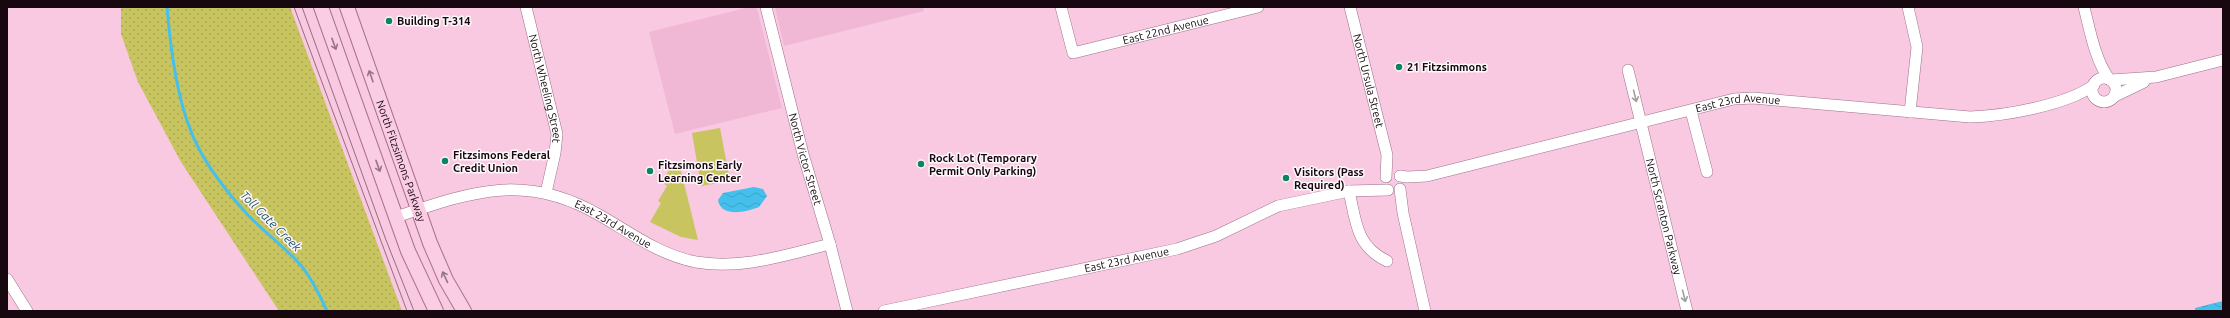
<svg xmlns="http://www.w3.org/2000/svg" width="2230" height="318" viewBox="0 0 2230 318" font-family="Ubuntu,sans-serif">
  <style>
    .built { fill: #f0b8d4 }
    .grass { fill: url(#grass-dots) }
    .green { fill: #c8c45f }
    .water { fill: url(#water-waves) }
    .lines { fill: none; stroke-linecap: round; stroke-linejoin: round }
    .stream { stroke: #45c0ed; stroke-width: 3 }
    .minor-casing { stroke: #9d7288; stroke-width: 12 }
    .major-casing { stroke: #a8728e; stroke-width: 16 }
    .minor { stroke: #fff; stroke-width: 11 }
    .major { stroke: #facde4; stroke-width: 14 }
    .tram { stroke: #917081; stroke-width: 1 }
    .oneway { stroke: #947485 }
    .oneway2 { stroke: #a29c9f }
    .poi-dot { fill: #0e8362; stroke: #fdf8fa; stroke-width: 1.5 }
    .labels { text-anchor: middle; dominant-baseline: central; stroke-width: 3; stroke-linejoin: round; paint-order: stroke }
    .poi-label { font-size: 11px; font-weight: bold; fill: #170810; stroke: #fdf8fa; text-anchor: start }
    .street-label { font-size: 11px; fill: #170810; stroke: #fdf8fa }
    .water-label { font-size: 12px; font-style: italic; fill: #1a4c5f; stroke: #fdf8fa }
  </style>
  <defs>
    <pattern id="grass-dots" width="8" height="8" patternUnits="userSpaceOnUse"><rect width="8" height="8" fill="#c8c45f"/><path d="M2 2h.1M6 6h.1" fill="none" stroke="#aba752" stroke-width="1.8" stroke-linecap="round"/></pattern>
    <pattern id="water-waves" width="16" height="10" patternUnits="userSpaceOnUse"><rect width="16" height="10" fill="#45c0ed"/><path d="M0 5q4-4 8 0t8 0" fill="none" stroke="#3ca4ca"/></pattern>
  </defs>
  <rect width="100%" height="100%" fill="#f9c8e1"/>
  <path class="built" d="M750,7L756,8L758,12L782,108L675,134L649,32Z
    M775,7H923L924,11L784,46Z"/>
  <path class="grass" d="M121,7H290L402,311H279L181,162L138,82L121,34Z"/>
  <path class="green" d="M720,128L730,181L701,186L692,133Z
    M679,163L698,240L681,237L650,222L661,203L658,201L667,186L662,182L672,165Z"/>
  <path class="water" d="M754,187L763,189L767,196L759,207C746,212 721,218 718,200L723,193Z
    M2223,301V311H2195V308Z"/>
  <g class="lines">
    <path class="stream" d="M167,7C170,43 176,92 189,126C200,158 224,189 247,214C263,231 282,245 298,262C310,275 319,294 327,311"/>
    <g class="minor-casing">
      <g id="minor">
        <path id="s1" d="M526,7L557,134L555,153L546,193"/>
        <path id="s2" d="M766,7L803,154L830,244L847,311"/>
        <path id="s3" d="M1061,7L1073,53L1258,7"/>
        <path id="s4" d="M1350,7L1387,155L1386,177"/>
        <path d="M1908,7L1917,47L1910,112"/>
        <path d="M2084,7C2090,31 2095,59 2109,79"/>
        <path id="s5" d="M1628,70L1687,311"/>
        <circle cx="2104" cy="90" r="12"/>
        <path d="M2111,80L2156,77L2223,60"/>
        <path d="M2115,96L2144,82"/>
        <path d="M1691,111L1707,172"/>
        <path id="s6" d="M1400,176L1407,177L1427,176L1734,99L1753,98L1970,117C2004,116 2067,105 2094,85"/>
        <path d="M1400,189L1403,213L1425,311"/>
        <path d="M1349,191C1356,222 1356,246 1387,261"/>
        <path id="s7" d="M396,217C473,191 526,172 601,216C632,234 660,255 696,262C741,270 786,255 830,244"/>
        <path d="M7,279L27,311"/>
        <path id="s8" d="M884,311L1177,249L1216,236L1278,206L1349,191L1388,190"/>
      </g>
    </g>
    <g class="major-casing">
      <g id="major">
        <path d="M321,7L408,251L436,311"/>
        <path id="s9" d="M347,7L430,243L446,280L464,311"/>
      </g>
    </g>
    <use href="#minor" class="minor"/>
    <use href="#major" class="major"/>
    <path class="tram" d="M294,7L407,311
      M302,7L386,240L414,311"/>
  </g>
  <defs><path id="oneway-shaft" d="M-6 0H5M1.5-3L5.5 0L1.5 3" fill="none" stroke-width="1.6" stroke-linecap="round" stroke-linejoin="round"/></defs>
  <g class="oneway">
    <use href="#oneway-shaft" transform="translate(334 44) rotate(70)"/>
    <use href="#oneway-shaft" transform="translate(371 76) rotate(-109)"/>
    <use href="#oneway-shaft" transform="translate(378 166) rotate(70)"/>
    <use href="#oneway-shaft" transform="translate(445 277) rotate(-115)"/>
  </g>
  <g class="oneway2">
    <use href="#oneway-shaft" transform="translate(1635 96) rotate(76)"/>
    <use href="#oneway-shaft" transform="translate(1684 296) rotate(76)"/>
  </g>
  <g class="poi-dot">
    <circle cx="389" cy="21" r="4"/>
    <circle cx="1399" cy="67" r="4"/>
    <circle cx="445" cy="161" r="4"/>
    <circle cx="921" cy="164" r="4"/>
    <circle cx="650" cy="171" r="4"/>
    <circle cx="1286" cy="178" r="4"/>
  </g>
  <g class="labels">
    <g class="poi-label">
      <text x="397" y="21">Building T-314</text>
      <text x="1407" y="67">21 Fitzsimmons</text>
      <text x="453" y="155">Fitzsimons Federal<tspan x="453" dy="13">Credit Union</tspan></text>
      <text x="929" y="158">Rock Lot (Temporary<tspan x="929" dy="13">Permit Only Parking)</tspan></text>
      <text x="658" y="165">Fitzsimons Early<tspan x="658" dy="13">Learning Center</tspan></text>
      <text x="1294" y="172">Visitors (Pass<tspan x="1294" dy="13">Required)</tspan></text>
    </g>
    <g class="street-label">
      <text stroke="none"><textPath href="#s3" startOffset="143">East 22nd Avenue</textPath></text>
      <text stroke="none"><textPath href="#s4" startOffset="76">North Ursula Street</textPath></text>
      <text stroke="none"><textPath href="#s1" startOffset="84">North Wheeling Street</textPath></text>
      <text stroke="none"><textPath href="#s6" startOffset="347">East 23rd Avenue</textPath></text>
      <text stroke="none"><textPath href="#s2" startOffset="157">North Victor Street</textPath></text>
      <text stroke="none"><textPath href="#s9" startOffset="163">North Fitzsimons Parkway</textPath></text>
      <text stroke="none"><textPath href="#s5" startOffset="151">North Scranton Parkway</textPath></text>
      <text stroke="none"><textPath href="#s7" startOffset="228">East 23rd Avenue</textPath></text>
      <text stroke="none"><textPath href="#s8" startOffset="248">East 23rd Avenue</textPath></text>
    </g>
    <g class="water-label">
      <text transform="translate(271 221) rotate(45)">Toll Gate Creek</text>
    </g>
  </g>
  <rect width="2230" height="318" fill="none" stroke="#170810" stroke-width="16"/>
</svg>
